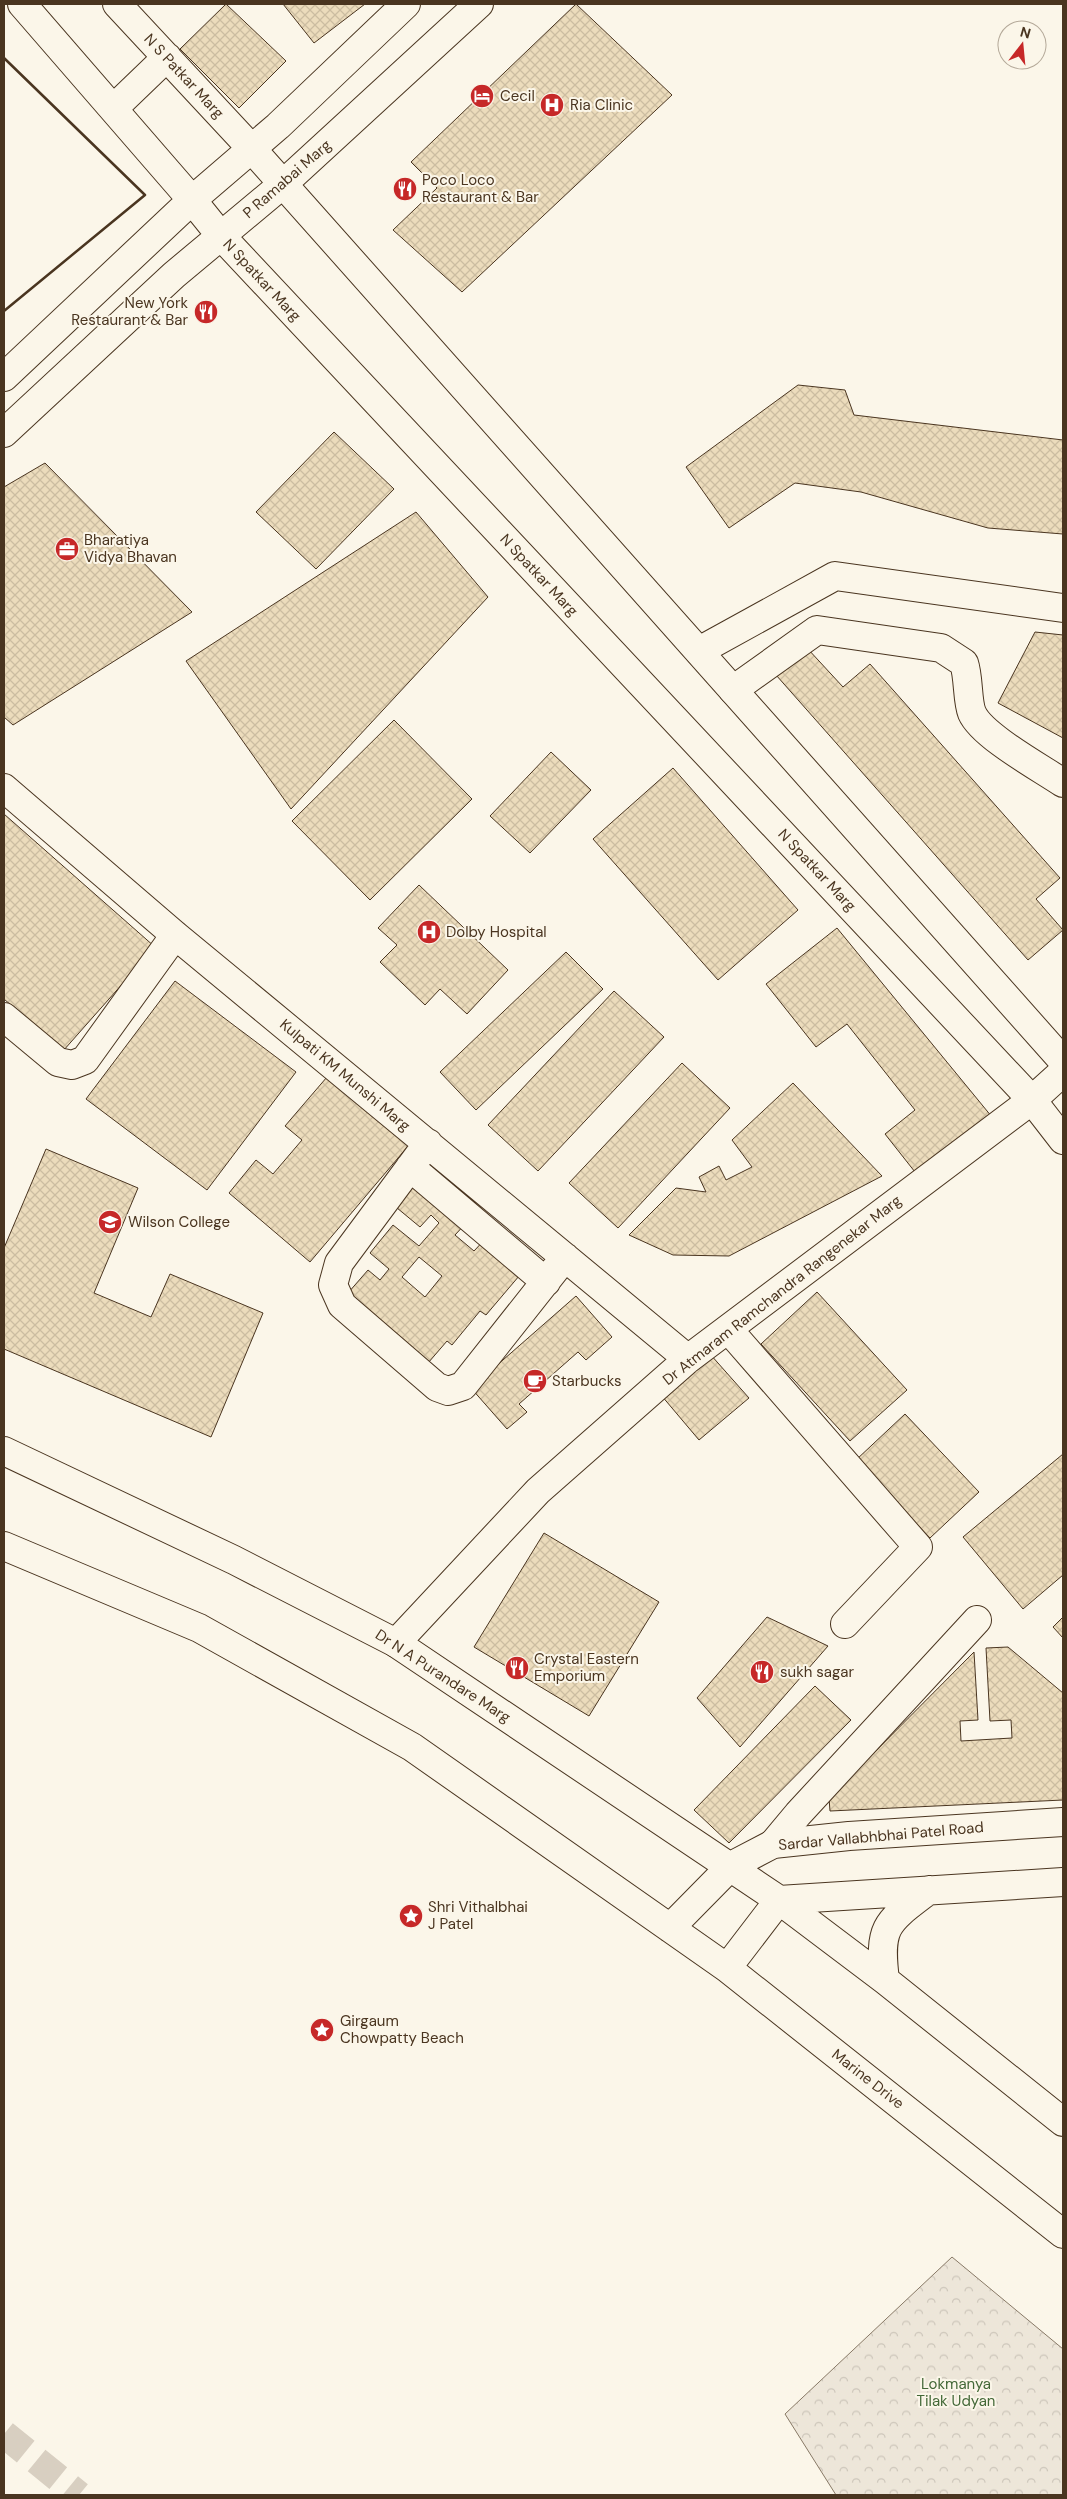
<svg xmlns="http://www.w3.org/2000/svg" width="1067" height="2499" viewBox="0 0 1067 2499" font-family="'DM Sans',sans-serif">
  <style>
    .park { fill: url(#park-crowns); stroke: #887966 }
    .building { fill: url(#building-cross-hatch); stroke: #4a3520; fill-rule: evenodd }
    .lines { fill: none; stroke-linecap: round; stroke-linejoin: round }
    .highway-tunnel { stroke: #d8cfc1; stroke-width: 28; stroke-dasharray: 28 14; stroke-linecap: butt }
    .minor-casing { stroke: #4a3520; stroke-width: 30 }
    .major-casing { stroke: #4a3520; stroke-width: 30 }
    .minor { stroke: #fbf6e9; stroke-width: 28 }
    .major { stroke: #fbf6e9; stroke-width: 28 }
    .wall { stroke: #4a3520; stroke-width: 2.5 }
    .labels { text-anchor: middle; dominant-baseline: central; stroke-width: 4; stroke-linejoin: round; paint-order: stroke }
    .street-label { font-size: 15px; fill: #4a3520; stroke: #fbf6e9 }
    .poi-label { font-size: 15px; fill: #4a3520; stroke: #fbf6e9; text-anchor: start }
    .park-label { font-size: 15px; fill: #436837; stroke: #fbf6e9 }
  </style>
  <defs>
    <pattern id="park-crowns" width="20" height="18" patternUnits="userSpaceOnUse" patternTransform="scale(1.25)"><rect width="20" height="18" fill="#ede6d9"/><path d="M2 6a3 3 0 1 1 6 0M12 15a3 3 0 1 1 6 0" fill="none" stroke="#cdc6ba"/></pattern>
    <pattern id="building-cross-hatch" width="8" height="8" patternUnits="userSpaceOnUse" patternTransform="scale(1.25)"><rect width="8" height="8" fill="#ecdcbc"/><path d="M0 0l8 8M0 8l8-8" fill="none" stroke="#ccbda1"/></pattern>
  </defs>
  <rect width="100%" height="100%" fill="#fbf6e9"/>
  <path class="park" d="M952,2257L1063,2349V2495H836L785,2414Z"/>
  <path class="building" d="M226,4L286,61L239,108L180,49Z
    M283,4H365L314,43Z
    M576,4L672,95L462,292L393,230L437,188L411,162Z
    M798,385L845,390L854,415L1063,440V534L988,528L861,492L795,483L729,528L686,467Z
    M334,432L394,489L316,569L256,512Z
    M45,463L192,612L13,725L4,717V487Z
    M416,512L488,597L291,809L186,661Z
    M1035,632L1063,635V738L998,703Z
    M807,648L843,687L870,664L1060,878L1036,899L1063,930L1028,960L776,675Z
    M394,720L472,799L370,900L292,821Z
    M551,752L591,790L530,853L490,816Z
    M673,768L798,910L718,980L593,839Z
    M4,814L155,947L63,1051L4,999Z
    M419,885L508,970L467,1014L440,989L425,1005L380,962L397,945L378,928Z
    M837,928L992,1117L915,1172L885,1134L915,1110L847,1024L816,1047L766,984Z
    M566,952L603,989L476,1110L440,1072Z
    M175,981L296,1072L207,1190L86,1099Z
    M614,991L664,1037L538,1171L488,1125Z
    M682,1063L730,1108L618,1228L569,1183Z
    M327,1077L409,1145L310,1262L229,1193L256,1160L273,1174L302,1140L285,1126Z
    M793,1083L882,1176L729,1256L673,1255L629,1235L676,1188L706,1192L699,1177L719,1166L726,1180L752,1167L732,1140Z
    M46,1149L138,1188L94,1293L151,1317L170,1274L263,1313L211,1437L4,1349V1248Z
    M415,1176L468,1221L455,1235L474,1251L487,1237L525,1269L486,1315L480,1311L452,1345L447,1341L422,1370L341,1301L368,1270L380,1280L389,1269L370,1253L393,1225L419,1246L439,1223L431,1215L420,1227L391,1203ZM419,1257L442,1276L425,1297L402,1277Z
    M817,1292L907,1390L850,1441L761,1344Z
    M576,1296L612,1337L586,1360L578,1352L519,1404L527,1412L507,1429L471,1388Z
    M710,1354L749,1398L699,1440L661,1395Z
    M905,1414L979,1492L930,1538L856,1460Z
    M1063,1454V1575L1023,1609L963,1537Z
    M544,1533L659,1602L589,1716L474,1647Z
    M767,1617L828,1646L740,1747L697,1698Z
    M1063,1617V1638L1053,1627Z
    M1008,1647L1063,1693V1800L830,1811L829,1798L974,1652L978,1720L960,1721L961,1741L1012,1738L1011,1720L990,1721L986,1648Z
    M815,1686L851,1720L729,1843L694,1810Z"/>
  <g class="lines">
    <path class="highway-tunnel" d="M4,2434L79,2495"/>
    <g class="minor-casing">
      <path id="minor" d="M699,651L835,576L1063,608
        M733,690L817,630L941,648L964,663C969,678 967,701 972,713C982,736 1041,768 1063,783
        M4,788L175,935L688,1359
        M4,1017L58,1062L72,1065L85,1060L175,935
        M428,1143L339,1263L333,1285L342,1305L437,1387L448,1391L463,1386L565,1257
        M410,1167L546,1282
        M728,1329L918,1547L845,1624
        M396,1643L538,1491L688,1359L1032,1100L1063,1072
        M773,1844L798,1814L977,1620"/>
    </g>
    <g class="major-casing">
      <path id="major" d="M22,4L192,200L221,236L1032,1100L1063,1140
        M117,4L251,148L1063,1061
        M114,108L167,57
        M4,377L192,200L278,126L406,4
        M4,433L174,275L283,184L479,4
        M4,1451L234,1560L396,1643L779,1900L885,1980L1063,2122
        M4,1546L199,1628L412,1747L727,1968L1063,2234
        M670,1928L731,1866L773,1844L849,1836L1063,1822
        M727,1968L779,1900L1063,1882
        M885,1980C878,1925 887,1922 929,1890"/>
    </g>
    <use href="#minor" class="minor"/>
    <use href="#major" class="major"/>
    <path class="wall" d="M4,58L145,195L4,311"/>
  </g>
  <defs>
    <g id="hotel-disc" transform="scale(1.25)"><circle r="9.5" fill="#c62828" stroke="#fbf6e9"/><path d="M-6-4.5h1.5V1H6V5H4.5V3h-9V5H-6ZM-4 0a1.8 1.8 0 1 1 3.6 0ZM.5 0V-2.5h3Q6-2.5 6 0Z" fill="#fff"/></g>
    <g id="hospital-disc" transform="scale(1.25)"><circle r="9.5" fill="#c62828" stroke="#fbf6e9"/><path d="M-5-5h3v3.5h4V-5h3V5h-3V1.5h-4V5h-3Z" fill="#fff"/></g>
    <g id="restaurant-disc" transform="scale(1.25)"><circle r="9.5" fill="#c62828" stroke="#fbf6e9"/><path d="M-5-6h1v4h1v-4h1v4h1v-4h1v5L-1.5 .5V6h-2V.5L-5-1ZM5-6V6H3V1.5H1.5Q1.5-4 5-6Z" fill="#fff"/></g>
    <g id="office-disc" transform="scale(1.25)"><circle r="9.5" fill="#c62828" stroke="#fbf6e9"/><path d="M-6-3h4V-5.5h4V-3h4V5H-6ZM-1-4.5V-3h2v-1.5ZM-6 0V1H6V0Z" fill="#fff"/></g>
    <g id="university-disc" transform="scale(1.25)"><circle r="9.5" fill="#c62828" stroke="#fbf6e9"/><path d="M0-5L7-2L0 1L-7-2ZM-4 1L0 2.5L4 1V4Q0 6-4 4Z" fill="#fff"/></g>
    <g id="cafe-disc" transform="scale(1.25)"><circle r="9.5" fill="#c62828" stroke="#fbf6e9"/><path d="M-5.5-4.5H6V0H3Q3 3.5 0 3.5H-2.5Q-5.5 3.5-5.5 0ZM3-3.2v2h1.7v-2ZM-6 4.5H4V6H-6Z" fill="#fff"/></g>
    <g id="sight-disc" transform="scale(1.25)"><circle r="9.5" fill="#c62828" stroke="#fbf6e9"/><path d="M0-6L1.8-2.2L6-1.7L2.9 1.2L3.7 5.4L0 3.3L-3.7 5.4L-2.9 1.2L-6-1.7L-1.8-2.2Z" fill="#fff"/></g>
  </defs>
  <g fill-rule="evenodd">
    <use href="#hotel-disc" x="482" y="96"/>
    <use href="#hospital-disc" x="552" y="105"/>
    <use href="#restaurant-disc" x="405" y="189"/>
    <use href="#restaurant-disc" x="206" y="312"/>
    <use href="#office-disc" x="67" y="549"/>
    <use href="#hospital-disc" x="429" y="932"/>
    <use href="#university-disc" x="110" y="1222"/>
    <use href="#cafe-disc" x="535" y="1381"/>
    <use href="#restaurant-disc" x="517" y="1668"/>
    <use href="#restaurant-disc" x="762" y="1672"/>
    <use href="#sight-disc" x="411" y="1916"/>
    <use href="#sight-disc" x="322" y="2030"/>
  </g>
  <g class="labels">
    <g class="street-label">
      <text transform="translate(184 76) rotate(47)">N S Patkar Marg</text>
      <text transform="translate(287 179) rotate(-41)">P Ramabai Marg</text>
      <text transform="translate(262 280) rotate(47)">N Spatkar Marg</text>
      <text transform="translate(539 575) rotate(47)">N Spatkar Marg</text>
      <text transform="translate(817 870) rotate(47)">N Spatkar Marg</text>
      <text transform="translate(345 1075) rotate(40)">Kulpati KM Munshi Marg</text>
      <text transform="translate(782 1290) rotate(-38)">Dr Atmaram Ramchandra Rangenekar Marg</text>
      <text transform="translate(443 1676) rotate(33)">Dr N A Purandare Marg</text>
      <text transform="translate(881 1836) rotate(-5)">Sardar Vallabhbhai Patel Road</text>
      <text transform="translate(868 2079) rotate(38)">Marine Drive</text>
    </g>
    <g class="poi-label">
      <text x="500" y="96">Cecil</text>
      <text x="570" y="105">Ria Clinic</text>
      <text x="422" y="180">Poco Loco<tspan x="422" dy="17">Restaurant &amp; Bar</tspan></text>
      <text x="188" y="303" text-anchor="end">New York<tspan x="188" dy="17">Restaurant &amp; Bar</tspan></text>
      <text x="84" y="540">Bharatiya<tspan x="84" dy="17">Vidya Bhavan</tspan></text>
      <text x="446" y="932">Dolby Hospital</text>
      <text x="128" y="1222">Wilson College</text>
      <text x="552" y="1381">Starbucks</text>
      <text x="534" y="1659">Crystal Eastern<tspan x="534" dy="17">Emporium</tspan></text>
      <text x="780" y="1672">sukh sagar</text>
      <text x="428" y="1907">Shri Vithalbhai<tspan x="428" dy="17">J Patel</tspan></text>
      <text x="340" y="2021">Girgaum<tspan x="340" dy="17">Chowpatty Beach</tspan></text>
    </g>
    <g class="park-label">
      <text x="956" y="2384">Lokmanya<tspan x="956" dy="17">Tilak Udyan</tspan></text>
    </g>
  </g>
  <rect width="1067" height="2499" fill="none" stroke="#4a3520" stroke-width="10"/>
  <g transform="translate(1022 45) rotate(16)"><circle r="24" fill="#fbf6e9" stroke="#b4a999"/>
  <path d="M0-4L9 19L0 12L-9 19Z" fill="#c62828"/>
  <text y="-8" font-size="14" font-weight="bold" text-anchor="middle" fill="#4a3520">N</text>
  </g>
</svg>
